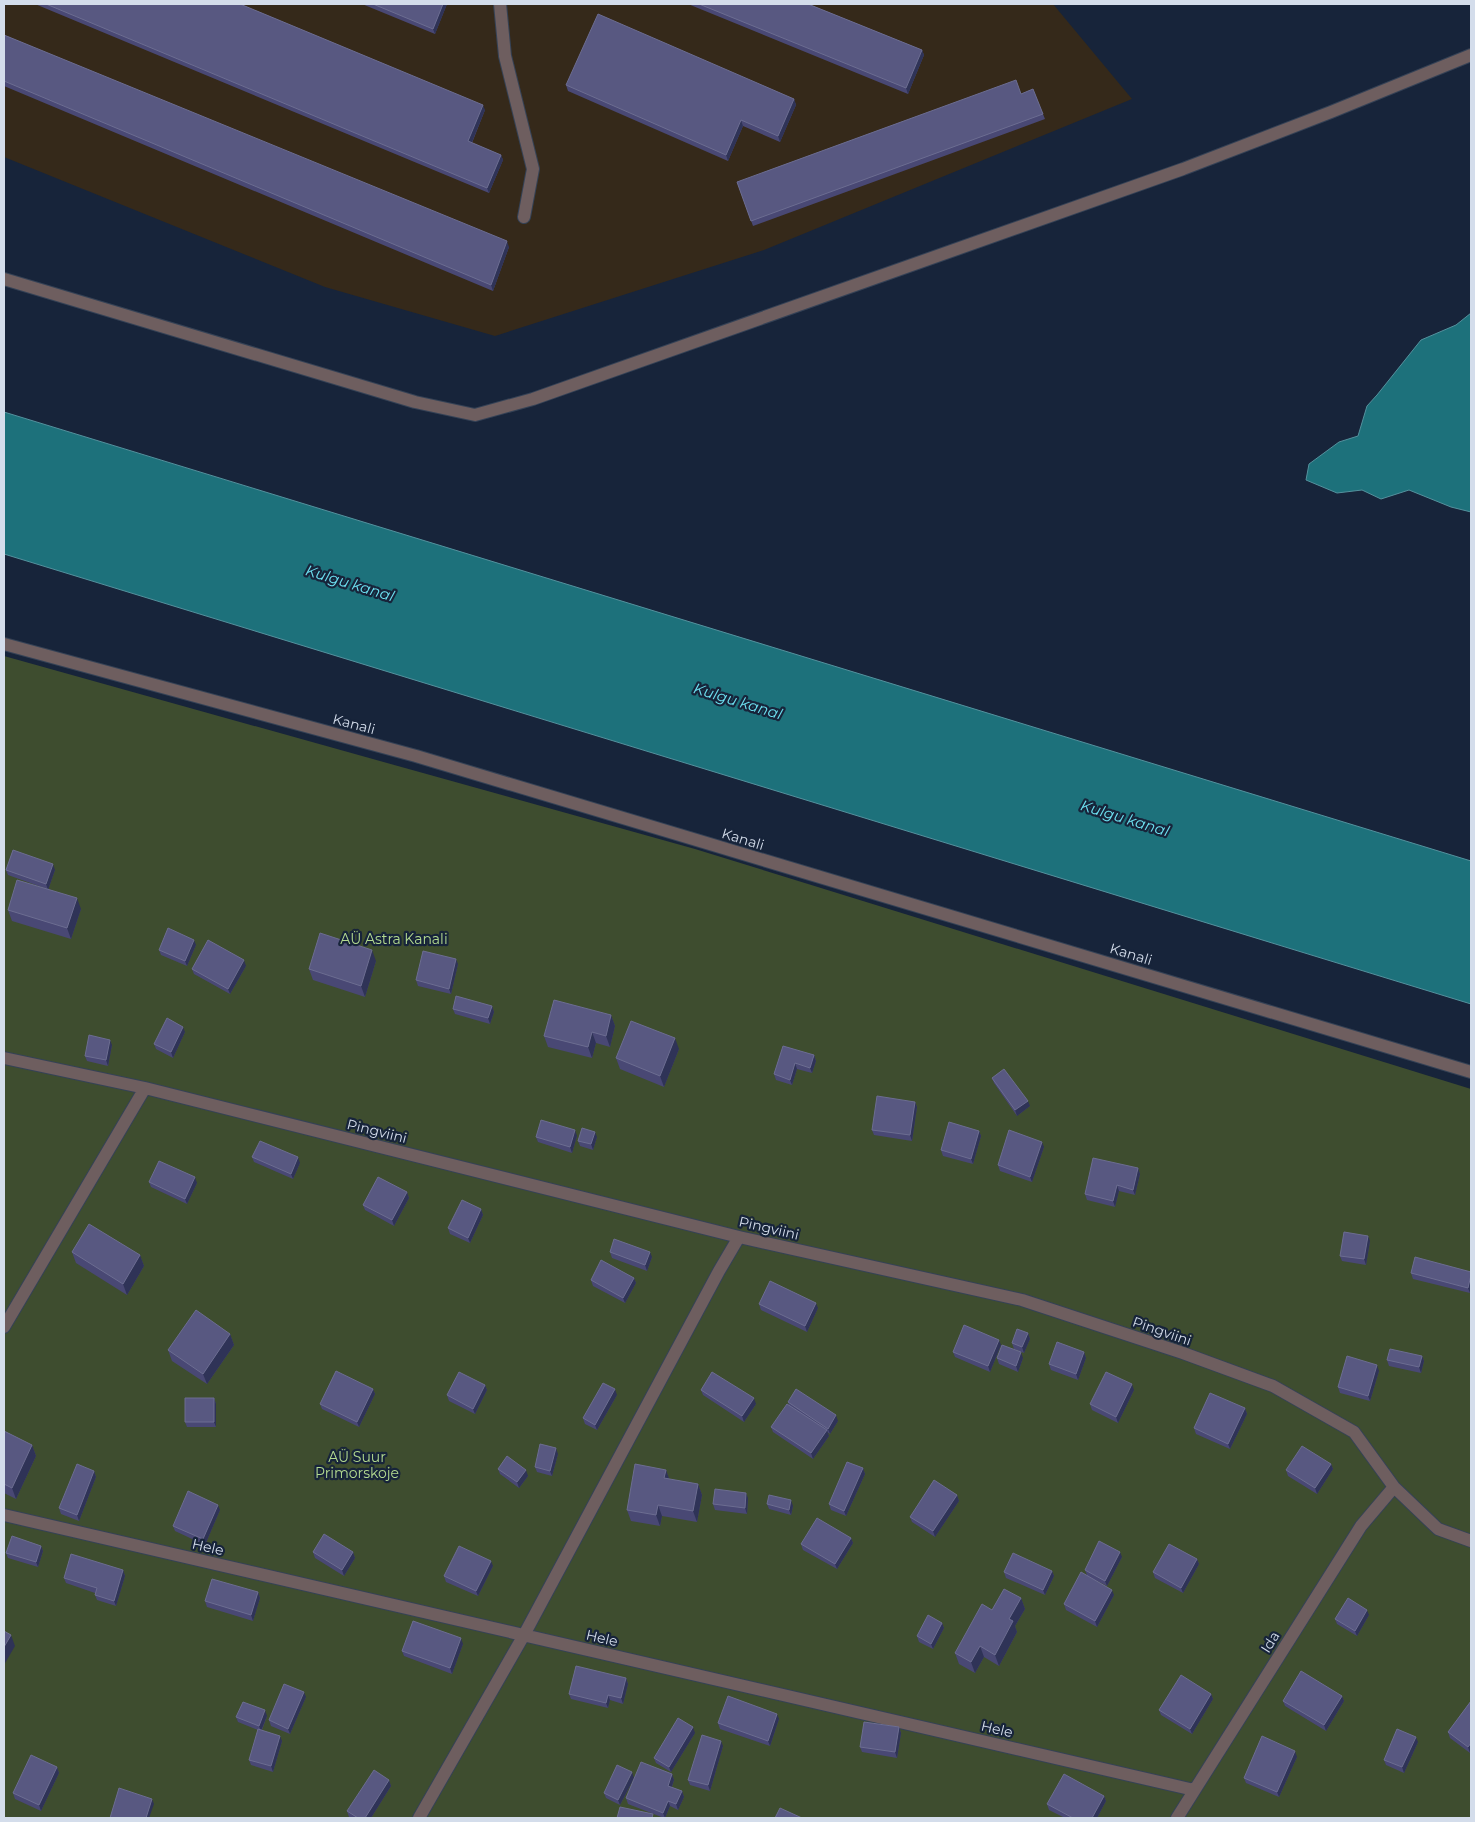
<svg xmlns="http://www.w3.org/2000/svg" width="1475" height="1822" viewBox="0 0 1475 1822" font-family="Montserrat,sans-serif">
  <style>
    .industrial { fill: #35291a }
    .green { fill: #3e4d2f }
    .water { fill: #1d717b; stroke: #54919d }
    .lines { fill: none; stroke-linecap: round; stroke-linejoin: round }
    .lane-casing { stroke: #354256; stroke-width: 14 }
    .street-casing { stroke: #354256; stroke-width: 14 }
    .lane { stroke: #6e5e5f; stroke-width: 12 }
    .street { stroke: #6e5e5f; stroke-width: 12 }
    .wall { fill: #494874 }
    .shaded-wall { fill: #2f3357 }
    .building { fill: #585881; stroke: #6c6d91 }
    .labels { text-anchor: middle; dominant-baseline: central; stroke-width: 4.5; stroke-linejoin: round; paint-order: stroke }
    .street-label { font-size: 14px; fill: #d4ddeb; stroke: #17243a }
    .park-label { font-size: 14px; fill: #b4db90; stroke: #17243a }
    .water-label { font-size: 15px; font-style: italic; fill: #6ee3f3; stroke: #17243a }
  </style>
  <rect width="100%" height="100%" fill="#17243a"/>
  <path class="industrial" d="M4,4H1053L1132,99L764,250L495,336L325,287L4,157Z"/>
  <path class="green" d="M4,656L695,849L1471,1089V1818H4Z"/>
  <path class="water" d="M1471,313V512L1451,507L1409,490L1381,499L1362,490L1337,493L1306,480L1309,464L1339,442L1358,436L1367,406L1377,395L1421,340L1456,325Z
    M4,412L1471,861V1004L4,554Z"/>
  <g class="lines">
    <g class="lane-casing">
      <path id="lane" d="M500,4L505,56L533,169L524,217
        M4,279L415,402L475,415L533,399L1183,169L1331,112L1471,55"/>
    </g>
    <g class="street-casing">
      <path id="street" d="M4,644L416,756L1471,1072
        M4,1058L145,1088L739,1237L1022,1300L1183,1353L1273,1386L1354,1432L1394,1487L1438,1529L1471,1541
        M4,1327L145,1088
        M4,1515L1194,1790
        M419,1818L524,1635L719,1271L739,1237
        M1177,1818L1361,1526L1394,1487"/>
    </g>
    <use href="#lane" class="lane"/>
    <use href="#street" class="street"/>
  </g>
  <path class="wall" d="M35,4H240L485,110L472,143L501,155L503,160L489,193Z
    M362,4H447L435,34Z
    M688,4H808L922,50L924,55L908,94Z
    M4,35L509,247L493,291L4,86Z
    M566,85L794,99L796,105L780,142L743,126L728,161L568,91Z
    M1033,89L1045,119L753,226L737,182L1021,94Z
    M6,870H55L48,890L81,909L71,939L12,921L8,910L47,889L8,875Z
    M196,945L187,966L161,955L159,950Z
    M376,961L365,997L313,980L309,969Z
    M458,964L451,994L418,986L416,980Z
    M246,966L230,994L194,974L192,969Z
    M492,1006L494,1012L490,1024L455,1014L453,1009Z
    M611,1015L615,1026L610,1047L596,1043L592,1058L548,1047L544,1036Z
    M185,1032L173,1058L156,1049L154,1044Z
    M112,1045L108,1066L87,1061L85,1056Z
    M783,1046L814,1055L816,1061L812,1073L797,1069L792,1085L776,1080L774,1074Z
    M679,1049L664,1087L620,1069L616,1058Z
    M992,1078L1030,1106L1017,1116L994,1083Z
    M915,1102L917,1107L912,1141L874,1135L872,1130Z
    M979,1131L981,1136L973,1164L943,1156L941,1150Z
    M577,1136L572,1153L538,1142L536,1137Z
    M597,1137L593,1150L580,1146L578,1141Z
    M1044,1147L1032,1182L1000,1171L998,1165Z
    M252,1157L300,1163L293,1179L254,1162Z
    M1138,1168L1140,1174L1135,1195L1119,1191L1115,1207L1087,1200L1085,1194Z
    M149,1182L197,1183L187,1204L151,1187Z
    M407,1192L409,1198L394,1226L365,1210L363,1205Z
    M481,1209L483,1215L470,1243L450,1234L448,1228Z
    M1370,1241L1366,1265L1342,1261L1340,1256Z
    M72,1252L140,1255L144,1266L127,1295L76,1263Z
    M610,1252L652,1257L647,1271L612,1258Z
    M1471,1272V1288L1470,1293L1413,1279L1411,1273Z
    M634,1278L636,1283L625,1303L593,1286L591,1280Z
    M759,1304L818,1308L807,1332L761,1310Z
    M1028,1333L1030,1339L1024,1353L1014,1349L1012,1343Z
    M230,1334L234,1345L207,1384L172,1361L168,1350Z
    M1001,1345L990,1372L955,1357L953,1352Z
    M1084,1352L1086,1358L1078,1380L1051,1370L1049,1364Z
    M1422,1356L1424,1361L1421,1373L1389,1366L1387,1360Z
    M997,1358H1023L1018,1372L999,1364Z
    M1379,1371L1370,1401L1340,1393L1338,1387Z
    M485,1385L487,1390L475,1414L449,1401L447,1395Z
    M373,1389L375,1394L359,1427L322,1409L320,1404Z
    M701,1390L756,1404L744,1422L703,1395Z
    M1134,1390L1118,1423L1092,1410L1090,1404Z
    M617,1395L597,1430L585,1424L583,1418Z
    M214,1398L216,1404V1427H187L185,1422Z
    M788,1402L838,1421L830,1434L827,1432L829,1436L813,1459L773,1432L771,1427L789,1405Z
    M1245,1408L1247,1414L1230,1449L1196,1434L1194,1428Z
    M4,1431L32,1445L36,1456L16,1499L4,1493Z
    M558,1454L552,1476L537,1472L535,1467Z
    M1331,1464L1333,1469L1317,1494L1288,1476L1286,1470Z
    M863,1468L865,1474L846,1516L831,1510L829,1504Z
    M498,1469L528,1476L519,1488L500,1474Z
    M666,1470L669,1479L698,1484L702,1495L697,1522L662,1516L660,1526L631,1521L627,1510Z
    M94,1471L96,1477L79,1521L61,1514L59,1508Z
    M957,1495L959,1501L935,1537L912,1522L910,1517Z
    M748,1498L747,1514L715,1510L713,1504Z
    M767,1504L793,1506L791,1515L769,1509Z
    M220,1510L205,1545L175,1531L173,1526Z
    M851,1538L853,1543L837,1569L803,1550L801,1544Z
    M41,1546L43,1551L38,1567L8,1558L6,1553Z
    M313,1552H353L355,1558L344,1576L315,1558Z
    M1122,1557L1107,1586L1095,1580L1114,1595L1097,1627L1066,1610L1064,1604L1087,1575L1085,1570Z
    M1197,1559L1199,1564L1183,1593L1155,1578L1153,1572Z
    M493,1566L478,1596L446,1582L444,1576Z
    M123,1570L125,1576L116,1606L97,1600L95,1595V1593L66,1583L64,1578Z
    M1052,1571L1054,1576L1045,1595L1006,1578L1004,1572Z
    M258,1592L260,1598L253,1621L207,1607L205,1601Z
    M1021,1598L1025,1609L1015,1626L1017,1632L999,1666L984,1657L975,1673L959,1664L955,1653L992,1610Z
    M1369,1615L1357,1636L1337,1624L1335,1619Z
    M942,1623L944,1628L933,1649L919,1642L917,1636Z
    M463,1644L452,1674L404,1656L402,1651Z
    M626,1678L628,1684L623,1704L610,1700L608,1708L571,1699L569,1694Z
    M1211,1694L1213,1699L1192,1734L1161,1715L1159,1710Z
    M1342,1696L1344,1701L1326,1731L1285,1706L1283,1701Z
    M306,1697L290,1734L271,1726L269,1720Z
    M1471,1701V1751L1470,1753L1450,1738L1448,1732Z
    M267,1716L262,1730L282,1741L273,1772L251,1765L249,1760L258,1730L238,1722L236,1717Z
    M779,1719L770,1746L720,1729L718,1723Z
    M899,1727L901,1733L897,1758L862,1752L860,1747Z
    M695,1733L671,1772L656,1763L654,1758Z
    M1418,1742L1404,1773L1386,1765L1384,1760Z
    M723,1746L710,1791L690,1785L688,1780Z
    M1297,1757L1279,1797L1246,1783L1244,1778Z
    M57,1767L59,1773L41,1811L15,1799L13,1793Z
    M672,1774L674,1780L672,1787L682,1791L684,1797L678,1810L670,1806L665,1818H664L628,1804L626,1798Z
    M634,1778L620,1805L606,1798L604,1793Z
    M389,1780L391,1786L371,1818H352L349,1817L347,1811Z
    M1104,1796L1106,1801L1097,1818H1065L1049,1810L1047,1804Z"/>
  <path class="shaded-wall" d="M443,4H447L435,34L433,29Z
    M922,50L924,55L908,94L906,88Z
    M794,99L796,105L780,142L778,136Z
    M483,105L485,110L470,147L468,141Z
    M741,120L743,126L728,161L726,155Z
    M501,155L503,160L489,193L487,188Z
    M507,241L509,247L493,291L491,285Z
    M53,864L55,870L48,890L46,884Z
    M77,898L81,909L71,939L67,928Z
    M194,940L196,945L187,966L185,961Z
    M372,950L376,961L365,997L361,986Z
    M456,959L458,964L451,994L449,989Z
    M244,960L246,966L230,994L228,989Z
    M492,1006L494,1012L490,1024L488,1018Z
    M611,1015L615,1026L610,1047L606,1036Z
    M183,1027L185,1032L173,1058L171,1052Z
    M592,1032L596,1043L592,1058L588,1047Z
    M675,1038L679,1049L664,1087L660,1076Z
    M110,1040L112,1045L108,1066L106,1060Z
    M814,1055L816,1061L812,1073L810,1068Z
    M795,1063L797,1069L792,1085L790,1080Z
    M1028,1101L1030,1106L1017,1116L1015,1110Z
    M915,1102L917,1107L912,1141L910,1135Z
    M575,1130L577,1136L572,1153L570,1147Z
    M979,1131L981,1136L973,1164L971,1159Z
    M595,1132L597,1137L593,1150L591,1144Z
    M1042,1142L1044,1147L1032,1182L1030,1177Z
    M298,1157L300,1163L293,1179L291,1174Z
    M1138,1168L1140,1174L1135,1195L1133,1190Z
    M195,1177L197,1183L187,1204L185,1199Z
    M1117,1185L1119,1191L1115,1207L1113,1201Z
    M407,1192L409,1198L394,1226L392,1220Z
    M481,1209L483,1215L470,1243L468,1238Z
    M1368,1236L1370,1241L1366,1265L1364,1259Z
    M650,1252L652,1257L647,1271L645,1265Z
    M140,1255L144,1266L127,1295L123,1284Z
    M1471,1275V1288L1470,1293L1468,1288Z
    M634,1278L636,1283L625,1303L623,1298Z
    M816,1303L818,1308L807,1332L805,1326Z
    M1028,1333L1030,1339L1024,1353L1022,1347Z
    M230,1334L234,1345L207,1384L203,1374Z
    M999,1340L1001,1345L990,1372L988,1366Z
    M1021,1352L1023,1358L1018,1372L1016,1366Z
    M1084,1352L1086,1358L1078,1380L1076,1374Z
    M1422,1356L1424,1361L1421,1373L1419,1367Z
    M1377,1365L1379,1371L1370,1401L1368,1396Z
    M1132,1384L1134,1390L1118,1423L1116,1417Z
    M485,1385L487,1390L475,1414L473,1409Z
    M373,1389L375,1394L359,1427L357,1422Z
    M615,1389L617,1395L597,1430L595,1425Z
    M214,1398L216,1404V1427L214,1422Z
    M754,1398L756,1404L744,1422L742,1416Z
    M1245,1408L1247,1414L1230,1449L1228,1444Z
    M836,1415L838,1421L830,1434L828,1429Z
    M827,1430L829,1436L813,1459L811,1453Z
    M32,1445L36,1456L16,1499L12,1488Z
    M556,1448L558,1454L552,1476L550,1471Z
    M1331,1464L1333,1469L1317,1494L1315,1488Z
    M863,1468L865,1474L846,1516L844,1511Z
    M526,1470L528,1476L519,1488L517,1482Z
    M666,1470L670,1481L664,1478Z
    M94,1471L96,1477L79,1521L77,1515Z
    M698,1484L702,1495L697,1522L693,1511Z
    M746,1493L748,1498L747,1514L745,1508Z
    M957,1495L959,1501L935,1537L933,1531Z
    M791,1500L793,1506L791,1515L789,1510Z
    M218,1505L220,1510L205,1545L203,1539Z
    M658,1505L662,1516L660,1526L656,1515Z
    M851,1538L853,1543L837,1569L835,1564Z
    M41,1546L43,1551L38,1567L36,1562Z
    M353,1552L355,1558L344,1576L342,1570Z
    M1120,1552L1122,1557L1107,1586L1105,1581Z
    M1197,1559L1199,1564L1183,1593L1181,1588Z
    M491,1561L493,1566L478,1596L476,1591Z
    M123,1570L125,1576L116,1606L114,1601Z
    M1052,1571L1054,1576L1045,1595L1043,1590Z
    M1112,1590L1114,1595L1097,1627L1095,1621Z
    M258,1592L260,1598L253,1621L251,1615Z
    M1021,1598L1025,1609L1015,1626L1017,1632L999,1666L995,1655L1009,1619Z
    M1367,1610L1369,1615L1357,1636L1355,1631Z
    M942,1623L944,1628L933,1649L931,1644Z
    M11,1635L15,1646L4,1665V1647Z
    M461,1638L463,1644L452,1674L450,1668Z
    M980,1646L984,1657L975,1673L971,1662Z
    M626,1678L628,1684L623,1704L621,1698Z
    M304,1692L306,1697L290,1734L288,1729Z
    M1211,1694L1213,1699L1192,1734L1190,1729Z
    M608,1695L610,1700L608,1708L606,1703Z
    M1342,1696L1344,1701L1326,1731L1324,1725Z
    M265,1710L267,1716L261,1731L259,1726Z
    M777,1714L779,1719L770,1746L768,1741Z
    M693,1727L695,1733L671,1772L669,1767Z
    M899,1727L901,1733L897,1758L895,1752Z
    M280,1736L282,1741L273,1772L271,1766Z
    M1416,1737L1418,1742L1404,1773L1402,1767Z
    M721,1741L723,1746L710,1791L708,1785Z
    M1471,1743V1751L1470,1753L1468,1747Z
    M1295,1751L1297,1757L1279,1797L1277,1792Z
    M57,1767L59,1773L41,1811L39,1805Z
    M632,1772L634,1778L620,1805L618,1800Z
    M672,1774L674,1780L670,1792L668,1786Z
    M389,1780L391,1786L371,1818H365Z
    M682,1791L684,1797L678,1810L676,1804Z
    M1104,1796L1106,1801L1097,1818H1092Z
    M152,1799L154,1804L149,1818H146Z
    M668,1801L670,1806L665,1818L663,1813Z"/>
  <path class="building" d="M46,4H240L483,105L468,141L501,155L487,188Z
    M373,4H443L433,29Z
    M699,4H808L922,50L906,88Z
    M598,14L794,99L778,136L741,120L726,155L566,85Z
    M4,35L507,241L491,285L4,81Z
    M1016,80L1021,94L1033,89L1043,114L751,221L737,182Z
    M13,850L53,864L46,884L6,870Z
    M17,880L77,898L67,928L8,910Z
    M168,928L194,940L185,961L159,950Z
    M320,933L372,950L361,986L309,969Z
    M208,940L244,960L228,989L192,969Z
    M423,951L456,959L449,989L416,980Z
    M456,996L492,1006L488,1018L453,1009Z
    M554,1000L611,1015L606,1036L592,1032L588,1047L544,1036Z
    M167,1018L183,1027L171,1052L154,1044Z
    M631,1021L675,1038L660,1076L616,1058Z
    M89,1035L110,1040L106,1060L85,1056Z
    M783,1046L814,1055L810,1068L795,1063L790,1080L774,1074Z
    M1004,1069L1028,1101L1015,1110L992,1078Z
    M877,1096L915,1102L910,1135L872,1130Z
    M541,1120L575,1130L570,1147L536,1137Z
    M949,1122L979,1131L971,1159L941,1150Z
    M582,1128L595,1132L591,1144L578,1141Z
    M1009,1130L1042,1142L1030,1177L998,1165Z
    M260,1141L298,1157L291,1174L252,1157Z
    M1093,1158L1138,1168L1133,1190L1117,1185L1113,1201L1085,1194Z
    M159,1161L195,1177L185,1199L149,1182Z
    M378,1177L407,1192L392,1220L363,1205Z
    M462,1200L481,1209L468,1238L448,1228Z
    M89,1224L140,1255L123,1284L72,1252Z
    M1344,1232L1368,1236L1364,1259L1340,1256Z
    M614,1239L650,1252L645,1265L610,1252Z
    M1415,1257L1471,1272V1275L1468,1288L1411,1273Z
    M601,1260L634,1278L623,1298L591,1280Z
    M770,1281L816,1303L805,1326L759,1304Z
    M196,1310L230,1334L203,1374L168,1350Z
    M964,1325L999,1340L988,1366L953,1352Z
    M1017,1329L1028,1333L1022,1347L1012,1343Z
    M1057,1342L1084,1352L1076,1374L1049,1364Z
    M1002,1345L1021,1352L1016,1366L997,1358Z
    M1390,1349L1422,1356L1419,1367L1387,1360Z
    M1347,1356L1377,1365L1368,1396L1338,1387Z
    M336,1371L373,1389L357,1422L320,1404Z
    M459,1372L485,1385L473,1409L447,1395Z
    M712,1372L754,1398L742,1416L701,1390Z
    M1106,1372L1132,1384L1116,1417L1090,1404Z
    M603,1383L615,1389L595,1425L583,1418Z
    M796,1389L836,1415L828,1429L788,1402Z
    M1210,1393L1245,1408L1228,1444L1194,1428Z
    M185,1398H214V1422H185Z
    M787,1404L827,1430L811,1453L771,1427Z
    M4,1431L32,1445L12,1488L4,1484Z
    M540,1444L556,1448L550,1471L535,1467Z
    M1302,1446L1331,1464L1315,1488L1286,1470Z
    M507,1456L526,1470L517,1482L498,1469Z
    M847,1462L863,1468L844,1511L829,1504Z
    M77,1464L94,1471L77,1515L59,1508Z
    M635,1464L666,1470L664,1478L698,1484L693,1511L658,1505L656,1515L627,1510Z
    M934,1480L957,1495L933,1531L910,1517Z
    M715,1489L746,1493L745,1508L713,1504Z
    M188,1491L218,1505L203,1539L173,1526Z
    M769,1495L791,1500L789,1510L767,1504Z
    M817,1518L851,1538L835,1564L801,1544Z
    M324,1534L353,1552L342,1570L313,1552Z
    M12,1536L41,1546L36,1562L6,1553Z
    M1099,1541L1120,1552L1105,1581L1085,1570Z
    M1169,1544L1197,1559L1181,1588L1153,1572Z
    M459,1546L491,1561L476,1591L444,1576Z
    M1013,1553L1052,1571L1043,1590L1004,1572Z
    M71,1554L123,1570L114,1601L95,1595L97,1588L64,1578Z
    M1081,1572L1112,1590L1095,1621L1064,1604Z
    M212,1579L258,1592L251,1615L205,1601Z
    M1004,1589L1021,1598L1009,1619L1013,1621L995,1655L980,1646L971,1662L955,1653L982,1604L992,1610Z
    M1348,1598L1367,1610L1355,1631L1335,1619Z
    M928,1615L942,1623L931,1644L917,1636Z
    M413,1621L461,1638L450,1668L402,1651Z
    M4,1631L11,1635L4,1647Z
    M576,1666L626,1678L621,1698L608,1695L606,1703L569,1694Z
    M1301,1671L1342,1696L1324,1725L1283,1701Z
    M1181,1675L1211,1694L1190,1729L1159,1710Z
    M284,1684L304,1692L288,1729L269,1720Z
    M728,1696L777,1714L768,1741L718,1723Z
    M1471,1701V1743L1468,1747L1448,1732Z
    M243,1702L265,1710L259,1726L236,1717Z
    M678,1718L693,1727L669,1767L654,1758Z
    M864,1722L899,1727L895,1752L860,1747Z
    M258,1729L280,1736L271,1766L249,1760Z
    M1397,1729L1416,1737L1402,1767L1384,1760Z
    M702,1735L721,1741L708,1785L688,1780Z
    M1262,1736L1295,1751L1277,1792L1244,1778Z
    M31,1755L57,1767L39,1805L13,1793Z
    M641,1762L672,1774L668,1786L682,1791L676,1804L668,1801L663,1813L626,1798Z
    M617,1765L632,1772L618,1800L604,1793Z
    M374,1770L389,1780L365,1818H358L347,1811Z
    M1064,1774L1104,1796L1092,1818H1073L1047,1804Z
    M119,1788L152,1799L146,1818H110Z
    M620,1807L653,1814L652,1818H617Z
    M780,1808L802,1818H775Z"/>
  <g class="labels">
    <g class="street-label">
      <text transform="translate(354 724) rotate(15)">Kanali</text>
      <text transform="translate(743 839) rotate(17)">Kanali</text>
      <text transform="translate(1131 954) rotate(17)">Kanali</text>
      <text transform="translate(377 1131) rotate(14)">Pingviini</text>
      <text transform="translate(769 1228) rotate(13)">Pingviini</text>
      <text transform="translate(1162 1331) rotate(19)">Pingviini</text>
      <text transform="translate(208 1547) rotate(13)">Hele</text>
      <text transform="translate(602 1638) rotate(13)">Hele</text>
      <text transform="translate(1270 1642) rotate(-58)">Ida</text>
      <text transform="translate(997 1729) rotate(13)">Hele</text>
    </g>
    <g class="park-label">
      <text x="394" y="939">AÜ Astra Kanali</text>
      <text x="357" y="1457">AÜ Suur<tspan x="357" dy="16">Primorskoje</tspan></text>
    </g>
    <g class="water-label">
      <text transform="translate(350 583) rotate(17)">Kulgu kanal</text>
      <text transform="translate(738 701) rotate(17)">Kulgu kanal</text>
      <text transform="translate(1125 818) rotate(17)">Kulgu kanal</text>
    </g>
  </g>
  <rect width="1475" height="1822" fill="none" stroke="#d4ddeb" stroke-width="10"/>
</svg>
